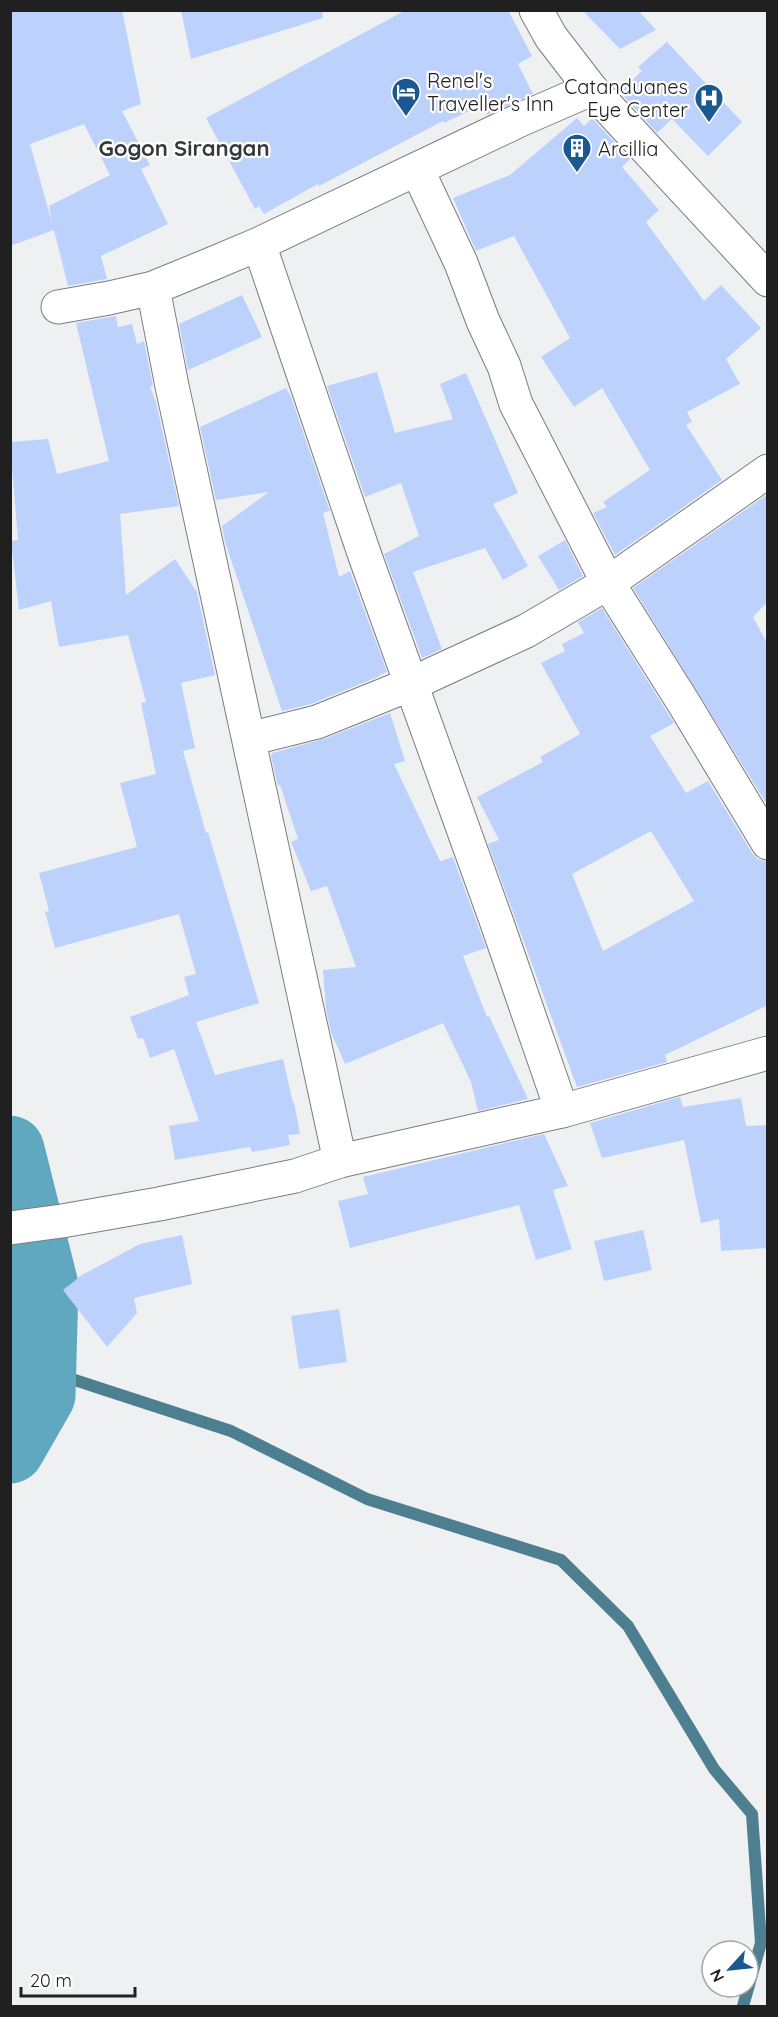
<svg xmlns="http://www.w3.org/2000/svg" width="778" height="2017" viewBox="0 0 778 2017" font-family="Quicksand,sans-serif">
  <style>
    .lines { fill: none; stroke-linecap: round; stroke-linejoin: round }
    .stream { stroke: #4d7f90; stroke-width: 12 }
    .river { stroke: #60a8bf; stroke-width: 69 }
    .building { fill: #bcd2fc; fill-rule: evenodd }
    .street-casing { stroke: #7b7c7d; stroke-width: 35 }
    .secondary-casing { stroke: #7b7c7d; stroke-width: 35 }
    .primary-casing { stroke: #7b7c7d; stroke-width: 35 }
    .street { stroke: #fff; stroke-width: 33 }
    .secondary { stroke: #fff; stroke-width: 33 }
    .primary { stroke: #fff; stroke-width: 33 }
    .labels { text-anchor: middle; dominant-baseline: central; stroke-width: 4.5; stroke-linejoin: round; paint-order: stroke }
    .poi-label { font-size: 20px; fill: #202021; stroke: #fff; text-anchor: start }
    .quarter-label { font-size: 22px; font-weight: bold; fill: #373839; stroke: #fff }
  </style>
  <rect width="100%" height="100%" fill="#eff0f2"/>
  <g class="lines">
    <path class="stream" d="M41,1369L231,1431L367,1499L561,1560L628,1626L714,1769L752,1814L761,1943L743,2006"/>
    <path class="river" d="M10,1150L44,1286L41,1395L10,1449"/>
  </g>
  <path class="building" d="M10,10H122L141,104L122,111L150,165L141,169L168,224L101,256L107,279L68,286L54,230L10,246ZM84,124L110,175L49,206L52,223L30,144Z
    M181,10H322L323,18L191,59Z
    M406,10H508L532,56L518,64L533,94L487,115L482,105L444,123L443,121L319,186L318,184L264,214L259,206L255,209L206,118Z
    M582,10H638L656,30L620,49Z
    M667,42L742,122L708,156L672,119L657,133L620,92L642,71L638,67Z
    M577,118L584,126L592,118L630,159L622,167L659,210L646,222L704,301L721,285L761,328L726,359L740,384L687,412L692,422L686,425L722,480L615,555L593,513L607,507L603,502L650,470L602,388L574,407L541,357L570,338L514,236L476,251L453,198L510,175Z
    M242,295L262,337L188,370L179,324Z
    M116,316L118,327L132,324L137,344L144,341L153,386L150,387L156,402L179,506L120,514L126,595L175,559L197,592L215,675L181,683L195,748L183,751L206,833L208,832L259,1003L196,1022L215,1075L283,1059L293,1103L294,1102L300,1134L288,1135L290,1145L252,1152L250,1147L175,1160L169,1126L199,1121L174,1049L150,1058L143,1038L138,1039L130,1017L189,995L184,977L196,974L179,914L55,948L45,912L49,911L39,873L137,847L120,783L156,774L141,703L146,702L128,635L59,647L51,601L19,610L11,541L18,540L10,442L48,439L57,474L109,461L76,323Z
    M377,372L395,433L453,419L440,384L466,373L518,493L493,504L528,566L503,580L485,548L413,572L442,649L422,658L384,554L419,536L401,483L365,497L327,386Z
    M286,388L291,397L330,511L323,513L339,577L350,571L387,672L379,675L380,676L311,704L282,711L225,542L222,526L269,492L216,500L200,427Z
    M768,494V601L753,617L768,645V806L633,588Z
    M565,540L583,576L559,590L538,556Z
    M602,608L674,723L650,736L686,793L708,781L752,853L758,859L768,862V1005L665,1055L667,1062L577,1087L488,844L499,840L477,797L543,762L540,757L580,734L541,663L565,651L562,644L584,633L578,622ZM651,831L694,901L603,951L572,874Z
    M390,713L405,761L394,764L440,861L453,857L486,948L463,956L487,1017L489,1016L528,1099L478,1111L471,1082L443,1023L345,1064L331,1032L326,1008L323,970L356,967L327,886L311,891L291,842L298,839L280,785L278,786L271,756L272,753L324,739Z
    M680,1097L683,1107L741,1098L746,1126L768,1125V1248L721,1251L719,1219L701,1223L684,1140L602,1158L590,1123Z
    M544,1134L568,1186L553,1190L572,1249L536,1260L519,1205L350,1248L338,1201L368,1194L363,1177Z
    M643,1230L652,1270L604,1281L594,1241Z
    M182,1235L192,1284L134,1298L137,1313L107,1347L63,1290L82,1275L140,1244Z
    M339,1309L347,1362L299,1369L291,1316Z"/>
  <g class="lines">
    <g class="street-casing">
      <path id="street" d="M417,169L461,263L483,321L504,366L516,404L608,583L683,702L768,843
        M259,244L365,556L497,923L562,1111
        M153,288L172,386L340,1161
        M58,307L109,298L153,288L214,263L259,244L522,119L591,89
        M249,739L317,722L411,684L526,631L608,583L768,471"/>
    </g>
    <g class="secondary-casing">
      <path id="secondary" d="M10,1228L62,1221L159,1204L295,1176L340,1161L562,1111L768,1053"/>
    </g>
    <g class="primary-casing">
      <path id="primary" d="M536,10L551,37L591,89L768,280"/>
    </g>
    <use href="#street" class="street"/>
    <use href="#secondary" class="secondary"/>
    <use href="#primary" class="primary"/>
  </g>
  <defs>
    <g id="hotel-pin" transform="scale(1.5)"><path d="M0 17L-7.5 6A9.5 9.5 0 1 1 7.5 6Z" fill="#19598f" stroke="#fff"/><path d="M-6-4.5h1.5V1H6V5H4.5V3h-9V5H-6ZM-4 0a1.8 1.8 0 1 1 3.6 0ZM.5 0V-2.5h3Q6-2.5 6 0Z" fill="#fff"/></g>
    <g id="hospital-pin" transform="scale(1.5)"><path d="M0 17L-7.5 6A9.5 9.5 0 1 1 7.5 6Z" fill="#19598f" stroke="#fff"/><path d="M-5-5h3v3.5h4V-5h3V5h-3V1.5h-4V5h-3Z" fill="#fff"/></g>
    <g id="building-pin" transform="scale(1.5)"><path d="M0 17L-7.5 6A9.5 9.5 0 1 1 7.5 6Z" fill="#19598f" stroke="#fff"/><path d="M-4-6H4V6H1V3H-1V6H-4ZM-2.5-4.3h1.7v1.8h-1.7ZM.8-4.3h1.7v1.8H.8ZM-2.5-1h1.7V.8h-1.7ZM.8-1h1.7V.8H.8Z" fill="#fff"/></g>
  </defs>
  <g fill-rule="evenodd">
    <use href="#hotel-pin" x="406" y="92"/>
    <use href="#hospital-pin" x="709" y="98"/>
    <use href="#building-pin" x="577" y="148"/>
  </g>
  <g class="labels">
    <g class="poi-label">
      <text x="427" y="80">Renel's<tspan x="427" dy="23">Traveller's Inn</tspan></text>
      <text x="688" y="86" text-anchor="end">Catanduanes<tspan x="688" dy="23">Eye Center</tspan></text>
      <text x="598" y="148">Arcillia</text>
    </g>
    <g class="quarter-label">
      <text x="184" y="148">Gogon Sirangan</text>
    </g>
  </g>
  <rect width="778" height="2017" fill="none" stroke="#202021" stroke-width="24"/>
  <g transform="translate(730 1969) rotate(243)"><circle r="28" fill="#ffffff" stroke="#a6a6a6" stroke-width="1.5"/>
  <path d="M0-4.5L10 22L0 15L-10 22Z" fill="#19598f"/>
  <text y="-9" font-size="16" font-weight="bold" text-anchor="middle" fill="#202021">N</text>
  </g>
  <path d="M21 1987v9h114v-9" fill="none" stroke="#202021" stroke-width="3"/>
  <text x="30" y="1987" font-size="18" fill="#202021" stroke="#ffffff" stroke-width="4.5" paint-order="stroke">20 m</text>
</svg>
